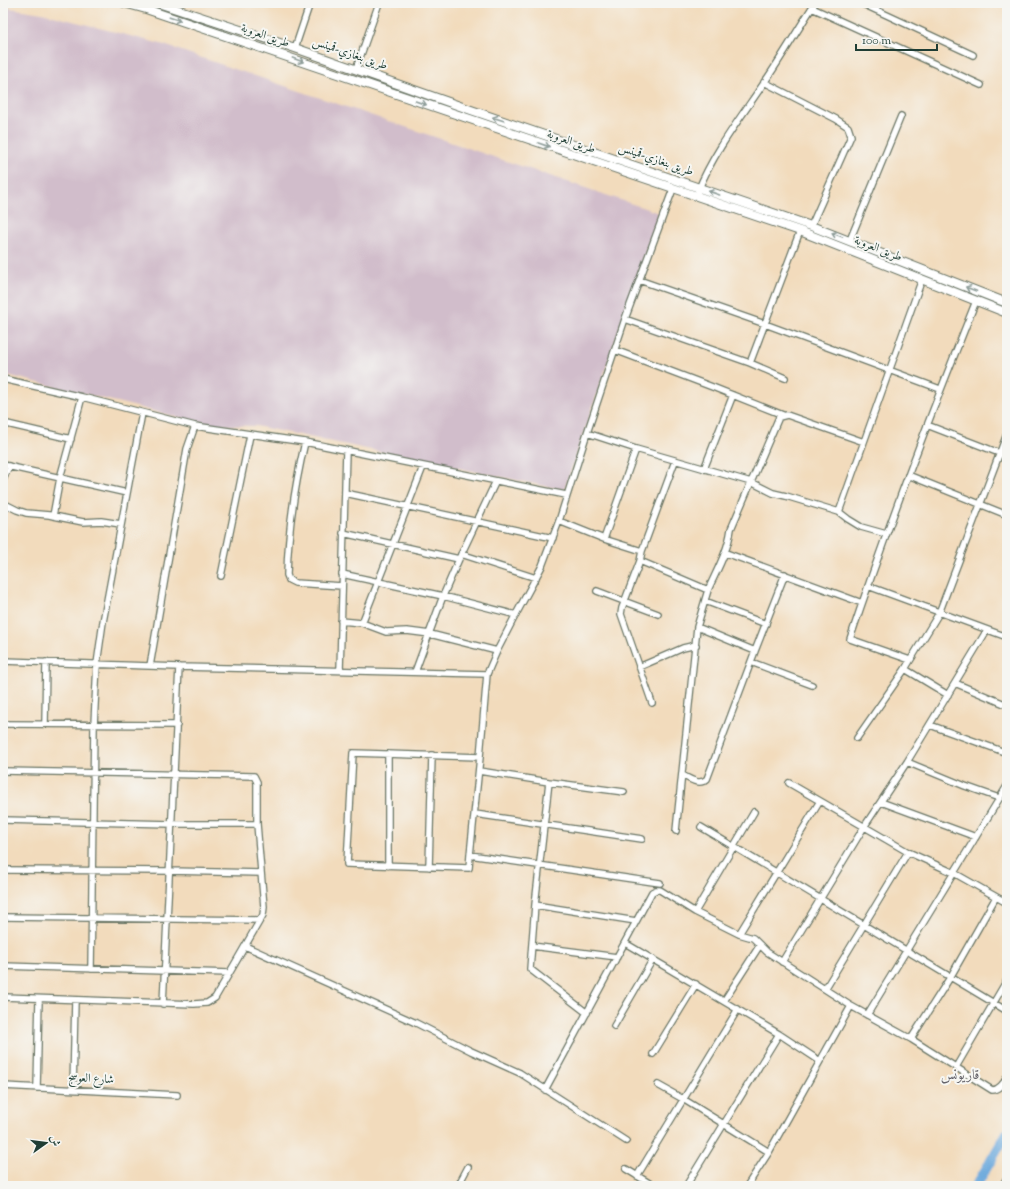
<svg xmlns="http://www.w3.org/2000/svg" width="1010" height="1189" viewBox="0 0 1010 1189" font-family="'Sorts Mill Goudy',Amiri,serif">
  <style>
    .industrial { fill: #d1bdcb }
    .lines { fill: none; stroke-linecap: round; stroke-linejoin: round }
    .river { stroke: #6aa8dc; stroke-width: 10 }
    .minor-casing { stroke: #697464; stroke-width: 8 }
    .secondary-casing { stroke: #697464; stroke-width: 10 }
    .primary-casing { stroke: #697464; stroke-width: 10 }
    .minor { stroke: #fff; stroke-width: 5.5 }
    .secondary { stroke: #fff; stroke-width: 8 }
    .primary { stroke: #fff; stroke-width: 8 }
    .oneway { stroke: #8f9e9a }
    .labels { text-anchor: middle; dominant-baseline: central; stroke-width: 4; stroke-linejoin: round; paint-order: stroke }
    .street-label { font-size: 12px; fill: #1f3d34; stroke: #f6f6f2 }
    .quarter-label { font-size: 14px; fill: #65646b; stroke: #f6f6f2 }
  </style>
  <rect width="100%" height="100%" fill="#f6f6f2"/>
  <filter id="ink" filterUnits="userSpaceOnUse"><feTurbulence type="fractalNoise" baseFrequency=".025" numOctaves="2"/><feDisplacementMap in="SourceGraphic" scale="8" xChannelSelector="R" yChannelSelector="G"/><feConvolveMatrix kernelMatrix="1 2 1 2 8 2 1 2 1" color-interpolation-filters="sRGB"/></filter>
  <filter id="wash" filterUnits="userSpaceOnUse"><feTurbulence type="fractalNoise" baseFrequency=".012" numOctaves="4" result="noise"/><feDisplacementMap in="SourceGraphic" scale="16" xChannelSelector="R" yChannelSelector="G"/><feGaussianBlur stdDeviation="0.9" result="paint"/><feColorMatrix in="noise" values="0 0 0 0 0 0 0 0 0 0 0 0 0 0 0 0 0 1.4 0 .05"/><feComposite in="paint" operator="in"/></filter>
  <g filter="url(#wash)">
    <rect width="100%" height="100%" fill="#f2dbbc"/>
    <path class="industrial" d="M3,7L42,13L161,44L659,213L564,490L256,426L210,425L3,374Z"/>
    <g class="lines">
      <path class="river" d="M976,1186L1007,1133"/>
    </g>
  </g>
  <g filter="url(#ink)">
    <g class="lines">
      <g class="minor-casing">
        <path id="minor" d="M861,3L973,55
          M812,8L981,85
          M295,48L310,3
          M356,69L379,3
          M764,82L836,119L848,127L851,136L811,226
          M698,191C713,153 741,117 764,83C782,57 798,29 815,3
          M850,240L901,116
          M639,280L765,324L940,389
          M625,319L750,363L800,231
          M615,350L715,388L783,415
          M750,363L785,378
          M3,379L82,397L195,426L305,442L566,495
          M3,423L71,439
          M927,425L1007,456
          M587,433L636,449L751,482L773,493L786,496L839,512L848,519L861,527L886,534
          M305,442C295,485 288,530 287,575L289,580L295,583L342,586
          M675,461L642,551L640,561L708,590L697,627L676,831
          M3,465L127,493
          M704,469L733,395
          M908,475L1007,515
          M3,480L9,466
          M345,493L553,538
          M3,503L17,510L26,513L49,515L83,522L101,521L121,524
          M839,512L922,279
          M53,516L60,478L82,397
          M559,521L604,539L642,551
          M343,533L459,559
          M604,539L636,449
          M726,553L862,603
          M461,554L536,578
          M640,561L622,608L621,614L652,703
          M342,574L443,596L516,615
          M221,576L250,435
          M868,586L1007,637
          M708,590C717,570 728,551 731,529L779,417L787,415L864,442
          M597,591L658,614
          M705,601L766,624
          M341,621L362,623L386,632L407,631L430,634L497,651
          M362,623L423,467
          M697,627L755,651L785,574
          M910,660L850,639C888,525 931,413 976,301
          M3,661L179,667L487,674L497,651L513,620L542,566L559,521L587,433L625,319L673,189
          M751,662L812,685
          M150,666L187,449L195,426
          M639,667L683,648L696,645
          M905,669L948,695
          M340,670L346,451
          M415,672L443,596L459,559L496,481
          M487,674L480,757L353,753L347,864L469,868L470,855L660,883
          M955,683L1007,705
          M3,724L177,725
          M45,724L46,662
          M930,725L1007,753
          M857,738L905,669L939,613L1007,434
          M907,762L965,786L999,798
          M3,771L254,776L257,782V824L264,907L263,915L215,998L207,1003L194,1004L3,997
          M479,771L549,782L624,792
          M682,775C690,779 699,786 707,779L755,651
          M549,782L535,905L530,969L587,1013
          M789,783L908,852L954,873L1007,903
          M881,802L976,837
          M475,814L642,839
          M3,820L172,824H257
          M701,827L1007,1011
          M470,855L480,757
          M388,866V754
          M429,867L432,755
          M3,870L170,871L261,873
          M535,905L636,921
          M695,912L754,812
          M3,917L260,920
          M739,934L820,801
          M625,943L779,1034L820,1061
          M245,946L416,1023L471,1051L520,1073L626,1141
          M532,946L617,957
          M782,962L864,827L907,762L987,630
          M3,966L229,973
          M91,969L94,725L97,664L103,622L142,413
          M825,989L908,852
          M724,1001L760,945
          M163,1004L179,667
          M867,1015L1007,786
          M614,1026L653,959
          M911,1039L951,976L996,897
          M653,1054L696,984
          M956,1067L1007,980
          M658,1085L683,1099L769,1152
          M3,1086L177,1095
          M37,1088L39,999
          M73,1089L75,1000
          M545,1090L652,892L656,890H660L695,912L739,934L753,938L767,952L851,1006L911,1039L992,1090C1000,1090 1004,1083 1007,1077
          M626,1169L654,1186
          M637,1176L738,1009
          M458,1186L468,1167
          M686,1186L779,1034
          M747,1186L769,1152L851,1006"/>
      </g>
      <g class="secondary-casing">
        <path id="secondary" d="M1003,1186L1007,1180"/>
      </g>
      <g class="primary-casing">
        <path id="primary" d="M124,3L146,9L800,231L1007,313
          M158,3L295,48L471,110L811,226L1007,303"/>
      </g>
      <use href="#minor" class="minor"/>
      <use href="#secondary" class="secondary"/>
      <use href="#primary" class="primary"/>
    </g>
    <defs><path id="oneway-shaft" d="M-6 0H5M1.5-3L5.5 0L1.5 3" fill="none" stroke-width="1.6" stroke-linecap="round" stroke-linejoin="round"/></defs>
    <g class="oneway">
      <use href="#oneway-shaft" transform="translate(175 19) rotate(18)"/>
      <use href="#oneway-shaft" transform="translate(298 60) rotate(20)"/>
      <use href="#oneway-shaft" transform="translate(421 103) rotate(19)"/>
      <use href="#oneway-shaft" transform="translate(498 119) rotate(-162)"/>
      <use href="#oneway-shaft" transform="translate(544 145) rotate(19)"/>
      <use href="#oneway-shaft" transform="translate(714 193) rotate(-161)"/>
      <use href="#oneway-shaft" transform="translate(837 235) rotate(-160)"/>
      <use href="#oneway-shaft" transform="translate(971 289) rotate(-159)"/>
    </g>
  </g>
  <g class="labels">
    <g class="street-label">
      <text transform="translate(265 36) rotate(19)">طريق العروبة</text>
      <text transform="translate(350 54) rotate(19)">طريق بنغازي-قمينس</text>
      <text transform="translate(571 142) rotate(19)">طريق العروبة</text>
      <text transform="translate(656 160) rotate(19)">طريق بنغازي-قمينس</text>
      <text transform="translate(878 249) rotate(21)">طريق العروبة</text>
      <text transform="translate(91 1079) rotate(3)">شارع العوسج</text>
    </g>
    <g class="quarter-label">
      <text x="960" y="1076">قاريونس</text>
    </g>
  </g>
  <rect width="1010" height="1189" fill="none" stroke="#f6f6f2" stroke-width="16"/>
  <g transform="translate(46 1143) rotate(76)" stroke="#f6f6f2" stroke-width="3" paint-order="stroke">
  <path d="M0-3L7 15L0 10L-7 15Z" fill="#1f3d34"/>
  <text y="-6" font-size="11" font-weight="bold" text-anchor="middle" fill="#1f3d34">ش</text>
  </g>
  <path d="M856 44v6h81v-6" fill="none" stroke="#1f3d34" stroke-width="2"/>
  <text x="862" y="44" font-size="12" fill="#1f3d34" stroke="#f6f6f2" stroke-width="3" paint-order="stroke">100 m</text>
</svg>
